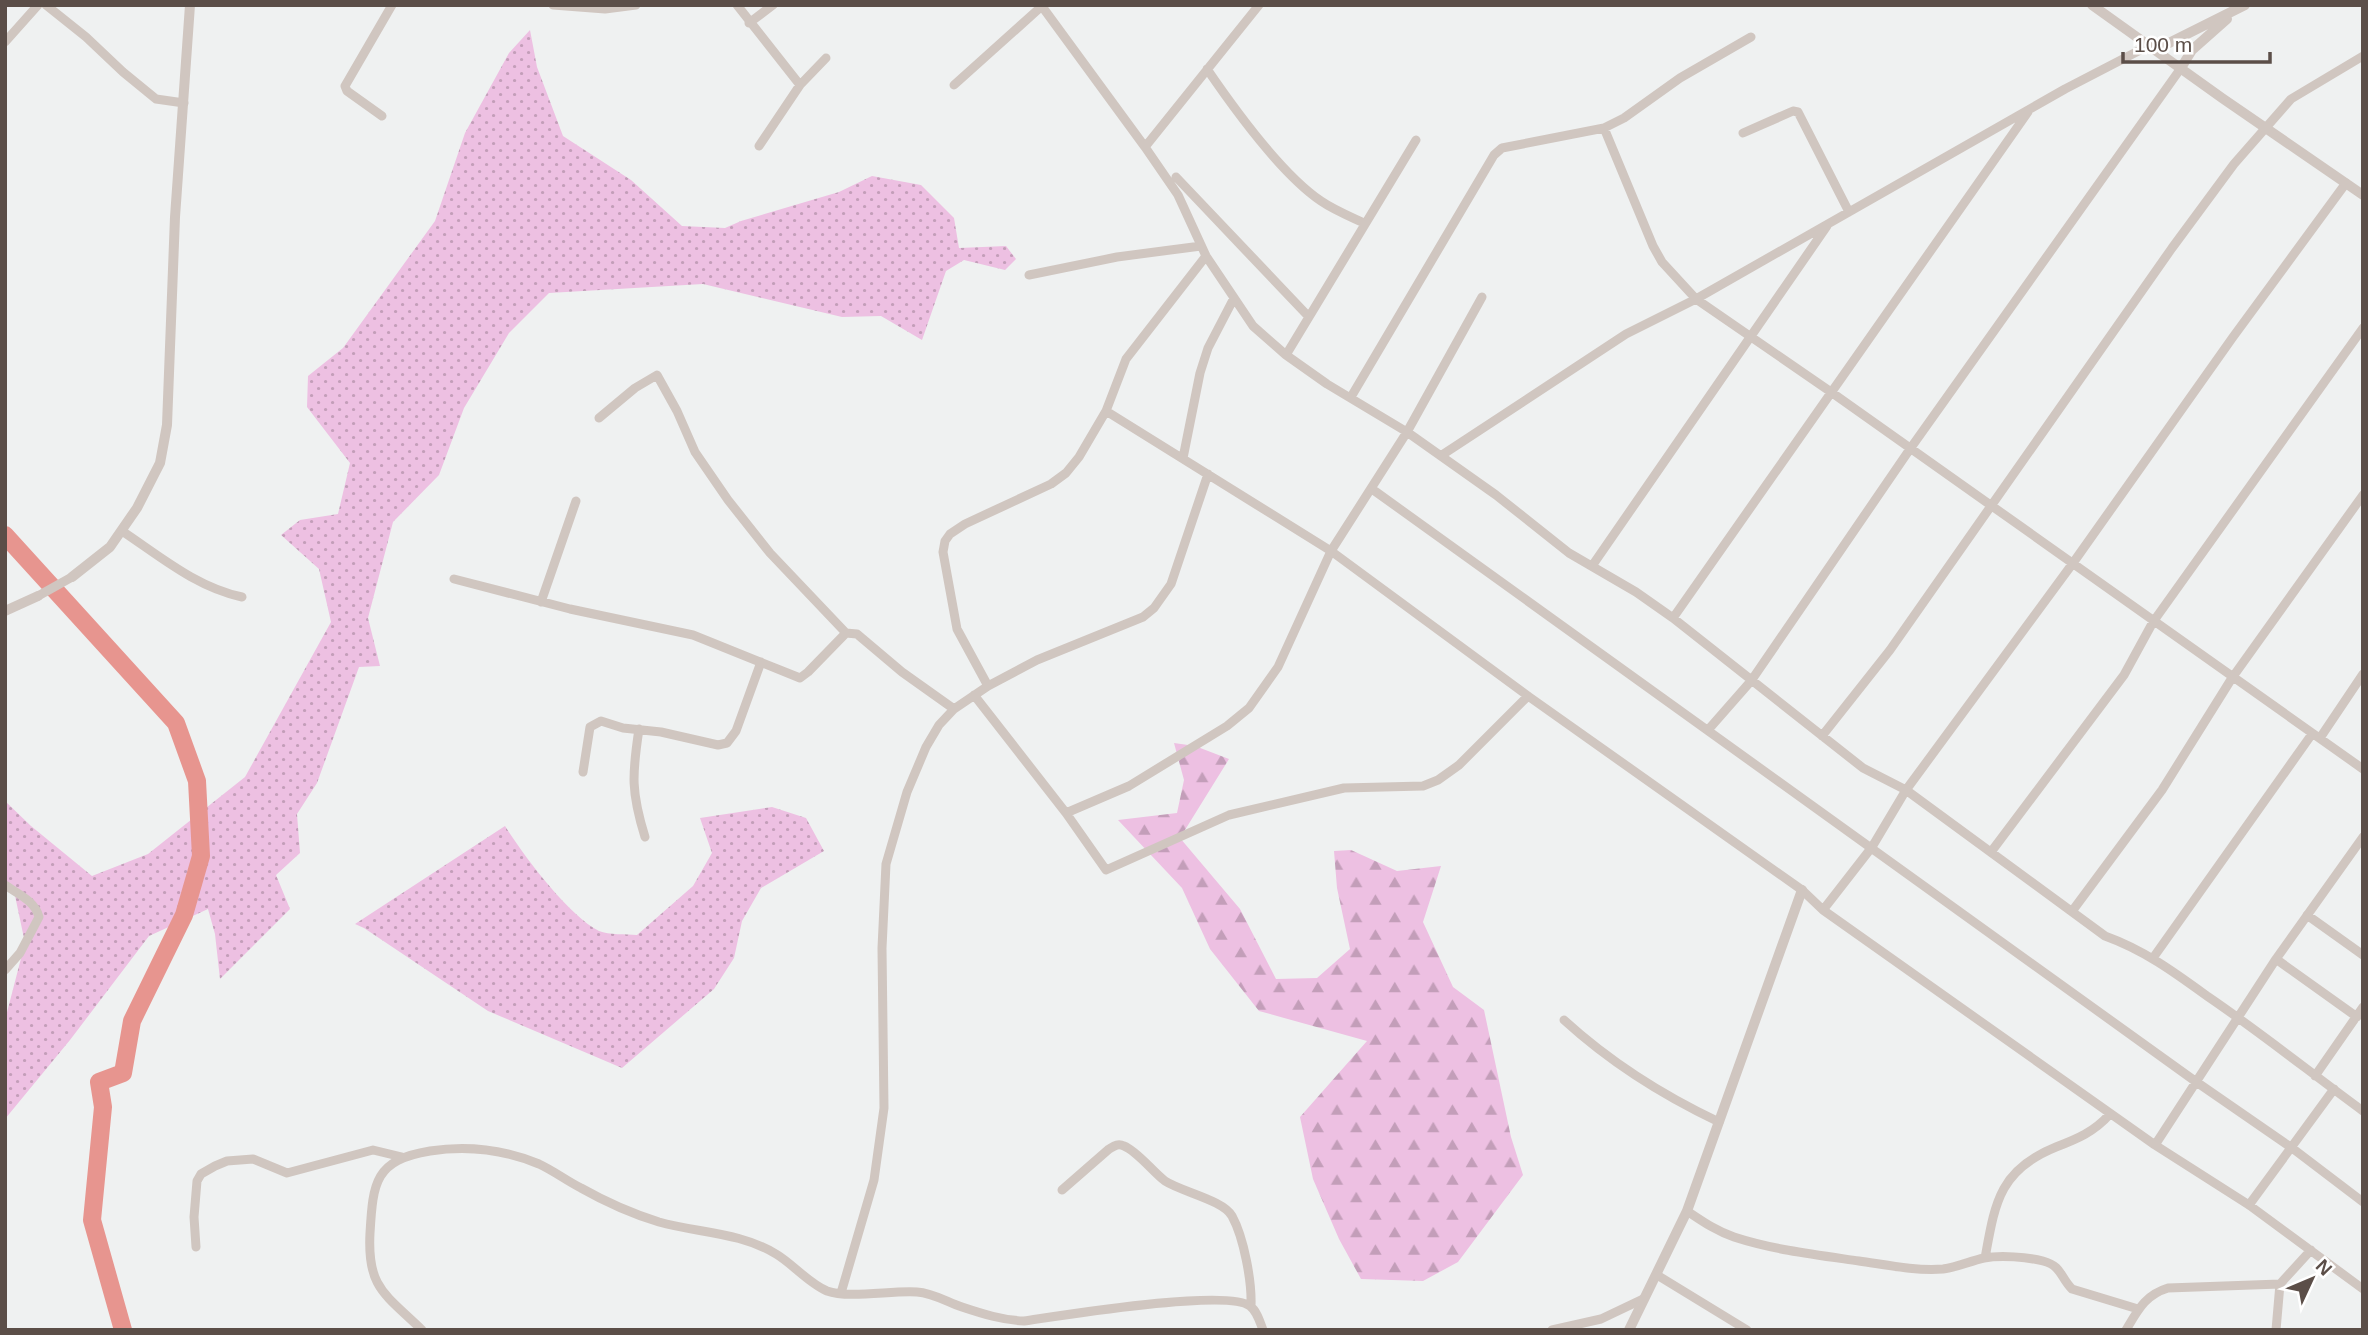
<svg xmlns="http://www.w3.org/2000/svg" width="2368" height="1335" viewBox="0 0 2368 1335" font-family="Arial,sans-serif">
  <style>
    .grass { fill: url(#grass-dots) }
    .forest { fill: url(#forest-firs) }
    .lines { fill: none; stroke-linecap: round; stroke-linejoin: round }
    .river { stroke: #e7958f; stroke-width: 18 }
    .minor { stroke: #d0c6c0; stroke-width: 9 }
    .tertiary { stroke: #d0c6c0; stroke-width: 10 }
  </style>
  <defs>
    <pattern id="grass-dots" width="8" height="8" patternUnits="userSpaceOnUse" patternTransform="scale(1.75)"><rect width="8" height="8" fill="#edc0e2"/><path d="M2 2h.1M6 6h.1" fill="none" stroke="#c39eb9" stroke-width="1.8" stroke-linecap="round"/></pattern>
    <pattern id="forest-firs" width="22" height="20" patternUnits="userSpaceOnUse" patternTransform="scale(1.75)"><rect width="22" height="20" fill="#edc0e2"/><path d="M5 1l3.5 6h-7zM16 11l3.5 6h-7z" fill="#c39eb9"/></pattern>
  </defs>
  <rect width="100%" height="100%" fill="#eff1f1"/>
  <path class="grass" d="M530,30L537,67L563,136L631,180L682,226L725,228L741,221L839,192L872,176L921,185L954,218L959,248L1006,246L1016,259L1005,270L964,260L946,271L922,340L881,316L842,317L703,284L549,293L509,333L464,408L439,475L393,522L368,618L380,666L359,667L317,783L297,814L300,853L276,875L290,909L220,979L215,934L208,909L149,936L70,1040L5,1119V1020L25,943L14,891L5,881V801L31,826L92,876L148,854L245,777L331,622L319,569L281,535L300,520L338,514L350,463L307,407L308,376L343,348L435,221L465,133L509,53Z
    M772,807L806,818L824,851L761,888L742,921L734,958L714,989L622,1068L488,1011L364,928L355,924L505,826C524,856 568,915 599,931C609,935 626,934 637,935L693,886L712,853L700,818Z"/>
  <path class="forest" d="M1174,743L1195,746L1229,759L1180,838L1240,909L1276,979L1317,978L1350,949L1337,888L1334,851L1351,850L1397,871L1441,866L1423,922L1453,987L1484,1010L1511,1137L1523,1175L1458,1262L1423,1281L1361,1279L1339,1239L1313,1179L1300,1117L1367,1041L1259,1011L1210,949L1182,888L1118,820L1177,813L1184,780Z"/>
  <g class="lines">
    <path class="river" d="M5,535L176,723L197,781L201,856L184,915L132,1021L123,1073L99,1082L103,1107L92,1220L123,1330"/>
    <path class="minor" d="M46,5L86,37L123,72L156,99L184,103
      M553,5L605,9L636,5
      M737,5L800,85L759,146
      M1041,5L1145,147L1178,195L1206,256L1253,326L1286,355L1327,384L1407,432L1482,297
      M749,23L773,5
      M5,42L38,5
      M1207,69C1235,110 1280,173 1321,201C1334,210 1349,216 1364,223
      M800,85L826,58
      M954,85L1042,6
      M382,116L347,91L345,86L392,5
      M1604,128L1653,246L1662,262L1696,299L1831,392L2363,769
      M1743,133L1793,111L1798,112L1849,212
      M1145,147L1259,5
      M1176,177L1309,317
      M1029,275L1117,257L1201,246
      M1286,355L1416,140
      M1351,397L1494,155L1502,148L1604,128L1624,118L1680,78L1751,37
      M1106,411L1331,551L1528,696L1802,890L1823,910L2155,1145L2249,1205L2363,1289
      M599,418L635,388L657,375L677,411L695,452L728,500L770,553L846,633
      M1442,455L1626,334L1696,299L2065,89L2148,46
      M1183,458L1200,373L1208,348L1234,298
      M1372,489L2195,1081L2292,1148L2363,1202
      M122,531C161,557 196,587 242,597
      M1592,566L1827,226
      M454,579L570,609L693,635L800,678L808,672L846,633L857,634L902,672L954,709
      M38,596L72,577
      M541,602L576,501
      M1673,618L2028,112
      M988,686L957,629L943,552L945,541L950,534L965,524L1051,484L1066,473L1079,457L1106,411L1126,359L1206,256
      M974,695L1066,813L1106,870L1229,815L1344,788L1423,786L1438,780L1459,765L1528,696
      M639,729C632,775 631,792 645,837
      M1708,730L1751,681L1910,449L2181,68
      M1822,736L1890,650L2172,248L2234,164L2291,99L2363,56
      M2320,738L2363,674
      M583,772L590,727L601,721L623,728L661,732L718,745L727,743L736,731L761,662
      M1066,813L1129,786L1227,726L1249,708L1278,667L1331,551L1407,432L1496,495L1569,553L1636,592L1673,618L1863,768L1906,790L2105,936C2144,950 2174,972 2207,996C2260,1032 2311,1073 2363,1111
      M1991,852L2124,675L2153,622L2363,328
      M5,885C18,894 35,901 39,917L20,953L5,970
      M1823,910L1872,847L1906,790L2073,563L2233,337L2346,183
      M2073,910L2162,790L2232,678L2363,495
      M2307,915L2363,955
      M2153,958L2312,734
      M2276,959L2357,1017
      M1564,1020C1610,1062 1662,1095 1719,1122
      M2315,1076L2363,1007
      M2155,1145L2276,959L2363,837
      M1062,1190L1109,1149C1114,1146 1118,1143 1124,1146C1137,1151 1153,1172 1165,1181C1182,1192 1223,1200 1232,1216C1244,1238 1252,1282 1251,1306
      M2249,1205L2334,1089
      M1687,1211C1702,1221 1716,1231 1734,1237C1774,1250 1817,1255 1859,1261C1887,1265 1915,1271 1943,1269C1958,1267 1970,1261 1984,1258C2001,1255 2027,1257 2043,1261C2062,1266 2060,1277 2072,1289L2138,1309
      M196,1247L194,1217L197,1181L201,1174L215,1166L227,1161L253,1159L287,1173L373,1150L402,1157
      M1985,1258C1995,1203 1999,1170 2056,1147C2077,1139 2094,1132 2110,1114
      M1657,1275L1747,1330
      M841,1293L874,1180L884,1108L882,948L886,864L907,792L926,747L939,725L954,709L988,686L1037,660L1143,617L1154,608L1171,584L1208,474
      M422,1330C385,1294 367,1288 370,1233C373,1182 375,1160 430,1151C468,1145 505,1150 539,1164C554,1171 567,1181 581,1188C604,1201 633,1214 659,1222C698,1233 740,1232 776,1254C793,1264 808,1283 827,1291C849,1299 893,1290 917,1292C933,1293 947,1302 962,1307C983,1314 1002,1320 1024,1321C1059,1316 1228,1288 1250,1306C1257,1311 1260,1322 1263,1330
      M1552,1330L1601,1319L1643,1299
      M2126,1330C2138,1310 2145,1295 2168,1288L2280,1284L2311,1250
      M2276,1330L2280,1284"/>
    <path class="tertiary" d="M2092,5L2222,98L2363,195
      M2149,46H2163L2245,5
      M2181,68L2192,50L2227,19
      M72,577L110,547L137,508L160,463L167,425L175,217L190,5
      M5,611L38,596
      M1629,1330L1687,1211L1802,890"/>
  </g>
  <rect width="2368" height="1335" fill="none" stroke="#5b4e48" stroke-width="14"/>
  <g transform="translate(2312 1279) rotate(46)" stroke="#ffffff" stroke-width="5" paint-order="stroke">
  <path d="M0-5L12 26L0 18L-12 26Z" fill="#5b4e48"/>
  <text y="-10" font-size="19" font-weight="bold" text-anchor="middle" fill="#5b4e48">N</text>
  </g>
  <path d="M2123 52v10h147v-10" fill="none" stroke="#5b4e48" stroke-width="3.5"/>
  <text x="2134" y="52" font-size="21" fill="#5b4e48" stroke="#ffffff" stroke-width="5" paint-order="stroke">100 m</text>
</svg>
